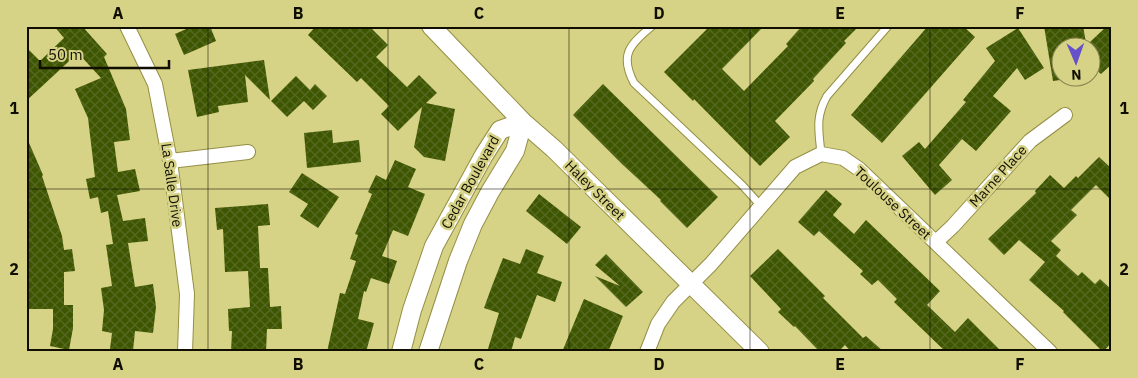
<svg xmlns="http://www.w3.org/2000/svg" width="1138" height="378" viewBox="0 0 1138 378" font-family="'IBM Plex Sans',sans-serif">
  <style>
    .building { fill: url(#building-cross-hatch) }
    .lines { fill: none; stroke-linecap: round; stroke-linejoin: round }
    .service-casing { stroke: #948f44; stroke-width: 9 }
    .minor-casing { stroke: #948f44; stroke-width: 16 }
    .tertiary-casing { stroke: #948f44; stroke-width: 20 }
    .service { stroke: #fff; stroke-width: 7 }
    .minor { stroke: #fff; stroke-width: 14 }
    .tertiary { stroke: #fff; stroke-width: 18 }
    .grid { fill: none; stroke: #100e00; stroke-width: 1; stroke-opacity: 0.55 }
    .labels { text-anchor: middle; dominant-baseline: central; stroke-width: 5; stroke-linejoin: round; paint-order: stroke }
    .street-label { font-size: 14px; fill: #100e00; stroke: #d6d286 }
    .neatline { fill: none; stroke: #100e00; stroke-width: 2 }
    .grid-label { font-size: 16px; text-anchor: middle; font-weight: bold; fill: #100e00 }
  </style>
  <defs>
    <pattern id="building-cross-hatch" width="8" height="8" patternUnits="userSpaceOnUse" patternTransform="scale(1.25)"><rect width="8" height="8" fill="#3e5600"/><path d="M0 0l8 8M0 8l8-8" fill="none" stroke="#566924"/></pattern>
  </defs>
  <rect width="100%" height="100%" fill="#d6d286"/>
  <path class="building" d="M54,26H82L107,54L104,57L126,109L130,140L114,142L118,172L135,169L140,191L117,195L123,221L145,218L148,241L128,243L135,287L153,284L156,307L153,333L135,331L133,351L110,349L112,333L102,331L104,310L101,288L112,286L106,245L113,244L108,211L101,213L98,197L90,199L86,179L95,177L88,118L75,89L101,78L78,53L26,101V47L40,61L64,38Z
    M193,26H210L216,41L184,55L175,34Z
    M316,26H369L388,45L376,57L407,87L419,75L437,93L426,103L455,109L445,161L424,157L414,147L422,107L398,131L381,114L389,106L361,78L357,82L308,35Z
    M710,26H764L722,69L744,91L788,46L786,44L802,26H859L844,41L846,43L813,79L814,81L775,121L790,137L760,166L694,99L693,101L664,72Z
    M928,26H963L975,37L882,143L851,115Z
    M1044,26H1083L1087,48H1060V80L1053,81Z
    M1107,26H1112V64L1101,74L1090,64V42Z
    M1018,28L1044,68L1025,80L1017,68L993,96L1011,111L976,151L962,139L939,165L952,180L935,195L902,156L919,142L925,149L966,102L963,100L995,61L986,48Z
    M264,60L270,100L245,75L248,102L218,106L219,112L197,117L188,70Z
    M296,76L310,90L315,84L327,96L313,110L304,101L287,117L271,101Z
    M603,84L718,197L687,228L660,201L661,200L622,164L573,115Z
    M332,130L333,143L359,140L361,162L307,168L304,133Z
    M26,136L43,175L42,176L62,236L64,250L72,249L75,271L64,272V305H73V328L69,350L50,346L53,329V309H29V278H26Z
    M1099,157L1112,169V201L1096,185L1071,210L1077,215L1051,241L1061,250L1056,256L1078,276L1082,272L1095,284L1100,279L1112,290V342L1103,352L1063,312L1064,311L1029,280L1045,262L1019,240L1004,255L988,239L1036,193L1035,191L1050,175L1064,188L1076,176L1078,178Z
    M395,160L416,169L408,187L425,194L408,236L393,230L382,256L397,261L389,284L371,278L366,292L364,291L358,319L374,323L366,352H327L340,293L345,294L356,261L350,259L358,235L355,234L372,194L368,192L376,175L386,180Z
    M302,173L339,197L318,228L300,216L308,204L289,192Z
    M826,190L842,204L833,215L854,234L866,220L940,291L927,305L955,332L968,318L1002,352H946L894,302L897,299L878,280L872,285L860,274L863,271L819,231L814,236L798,222Z
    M539,194L581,227L567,244L526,211Z
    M268,204L270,225L258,226L260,268H268L270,307L281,306L282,329H267L266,352H231L232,331H229L228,309L250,307L248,271L225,272L223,229L217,230L215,208Z
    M526,249L544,256L537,273L562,282L555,302L537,295L521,339L515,337L511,352H487L499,313L484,308L492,286L503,258L520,264Z
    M778,249L825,296L823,298L863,338L866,336L884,352H851L845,345L838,352H820L795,326L794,327L778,312L781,309L750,276Z
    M606,254L643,292L626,307L595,276L620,286L595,265Z
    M584,299L623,316L608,352H562Z"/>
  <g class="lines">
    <g class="service-casing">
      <path id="service" d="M652,26C630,45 619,54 634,83L742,185L761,206
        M821,154C819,131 815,117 827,96L888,26"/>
    </g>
    <g class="minor-casing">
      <path id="minor" d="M127,26L155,84L170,161L187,294L185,352
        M170,161L248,152
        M936,242L953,226L1030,141L1065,115
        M647,352L658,324L673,302L711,264L795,167L821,154L843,158L859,169L1050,352"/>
    </g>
    <g class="tertiary-casing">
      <path id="tertiary" d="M431,26L523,122L554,149L760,352
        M401,352L412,310L434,246L484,155L500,130L523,122
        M428,352L458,261L473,224L490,192L515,151L523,122"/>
    </g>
    <use href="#service" class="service"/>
    <use href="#minor" class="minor"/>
    <use href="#tertiary" class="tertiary"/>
  </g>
  <path class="grid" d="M208,26V352M388,26V352M569,26V352M750,26V352M930,26V352M26,189H1112"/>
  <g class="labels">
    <g class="street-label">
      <text transform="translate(998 176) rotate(-48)">Marne Place</text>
      <text transform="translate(470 182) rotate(-61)">Cedar Boulevard</text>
      <text transform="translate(172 185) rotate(82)">La Salle Drive</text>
      <text transform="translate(595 190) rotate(45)">Haley Street</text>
      <text transform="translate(893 203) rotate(43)">Toulouse Street</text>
    </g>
  </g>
  <rect width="1138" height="378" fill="none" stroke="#d6d286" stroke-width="55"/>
  <g transform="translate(1076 62) rotate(178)"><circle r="24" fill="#d6d286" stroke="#878450"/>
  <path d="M0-4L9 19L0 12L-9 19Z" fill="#6551ca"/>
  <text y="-8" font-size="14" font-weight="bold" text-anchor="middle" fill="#100e00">N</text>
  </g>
  <path d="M40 60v8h129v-8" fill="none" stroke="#100e00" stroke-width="2.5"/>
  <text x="48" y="60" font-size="15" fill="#100e00" stroke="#d6d286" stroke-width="4" paint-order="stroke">50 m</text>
  <rect x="28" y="28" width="1082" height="322" class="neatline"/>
  <g class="grid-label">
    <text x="118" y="19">A</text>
    <text x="298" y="19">B</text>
    <text x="479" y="19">C</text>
    <text x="659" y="19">D</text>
    <text x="840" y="19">E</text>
    <text x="1020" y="19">F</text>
    <text x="14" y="114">1</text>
    <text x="1124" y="114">1</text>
    <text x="14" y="275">2</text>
    <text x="1124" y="275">2</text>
    <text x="118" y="370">A</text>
    <text x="298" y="370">B</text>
    <text x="479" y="370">C</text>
    <text x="659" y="370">D</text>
    <text x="840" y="370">E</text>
    <text x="1020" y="370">F</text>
  </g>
</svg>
